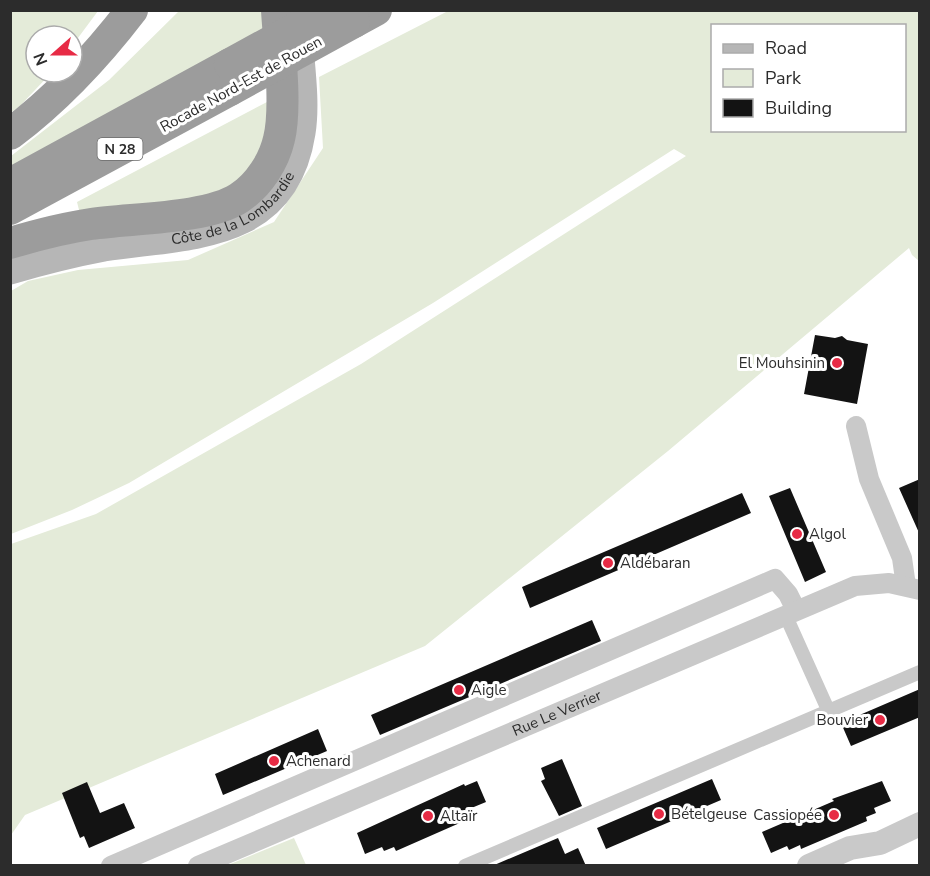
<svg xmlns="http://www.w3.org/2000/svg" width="930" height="876" viewBox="0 0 930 876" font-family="'Nunito Sans',sans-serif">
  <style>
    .green { fill: #e4ebd9; fill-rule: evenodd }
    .building { fill: #131313 }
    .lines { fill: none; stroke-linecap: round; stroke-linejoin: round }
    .pedestrian { stroke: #c9c9c9; stroke-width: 14 }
    .minor { stroke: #c9c9c9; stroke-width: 20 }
    .tertiary { stroke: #c9c9c9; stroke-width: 24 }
    .secondary { stroke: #b6b6b6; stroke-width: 27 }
    .trunk { stroke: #9c9c9c; stroke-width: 32 }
    .trunk-bridge { stroke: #9c9c9c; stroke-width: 32 }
    .poi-dot { fill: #e72b45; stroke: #fff; stroke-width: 2 }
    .labels { text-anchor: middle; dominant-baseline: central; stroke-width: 6; stroke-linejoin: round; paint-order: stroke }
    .shield { fill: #fff; stroke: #6b6b6b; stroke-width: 1.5 }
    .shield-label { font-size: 14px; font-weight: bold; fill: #2c2c2c }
    .street-label { font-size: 15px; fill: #2c2c2c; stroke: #fff }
    .poi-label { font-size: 15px; fill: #2c2c2c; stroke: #fff; text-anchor: start }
  </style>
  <rect width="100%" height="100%" fill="#fff"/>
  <path class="green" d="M183,10L265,11L266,18L258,39L11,170V156L109,80L178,12Z
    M10,11H98L72,46V36H36V72H52L18,108L11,112Z
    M448,11H919V261L912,255L909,248L668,451L425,646L25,815L11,835V544L96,514L361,364L686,156L674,149L433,303L129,483L72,510L11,534V291L28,281L78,270L188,260L274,222L323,148L319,77ZM712,26H904V130H712Z
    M267,102L268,125L261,157L225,195L81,218L77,202Z
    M294,838L306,865H228Z"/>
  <path class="building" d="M815,335L835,338L842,336L847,340L868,344L857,404L804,394Z
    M920,479V535L899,488Z
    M790,488L826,572L805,582L769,496Z
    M742,493L751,513L530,608L522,587Z
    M592,620L601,641L380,735L371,715Z
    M920,689V717L851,746L841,723Z
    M318,729L327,751L223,795L215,774Z
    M562,759L582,806L559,816L541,781L545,779L541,768Z
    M712,779L721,800L606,849L597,828Z
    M477,781L486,802L469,809L471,814L461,818L462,822L396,851L394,847L384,851L382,847L365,854L357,833L464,784L465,786Z
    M882,781L891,801L874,808L876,813L866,817L867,821L801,849L800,845L789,850L787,846L771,853L762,832L834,801L832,799Z
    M87,782L100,813L124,803L135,828L89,848L84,836L80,838L62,793Z
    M558,838L565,854L578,848L586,866H492Z"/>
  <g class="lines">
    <path class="pedestrian" d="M785,614L829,712
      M465,866L920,672"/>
    <g class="minor">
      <path d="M856,426L869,479L902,558L906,586"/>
      <path d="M111,866L775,579L788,594L796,610"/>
      <path id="s1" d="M198,866L855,586L889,583L920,590"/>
    </g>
    <path class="tertiary" d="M809,866L850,848L880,843L920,824"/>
    <path class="secondary" id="s2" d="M10,271C41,262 72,254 104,248C188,235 285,242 302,133C307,102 301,65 299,33"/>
    <path class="trunk" d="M354,22L376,10
      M10,134C58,98 96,57 132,10
      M10,184L230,64
      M10,209L230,90
      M10,243C37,235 64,228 91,224C130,218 207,219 239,198C259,185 274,161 279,139C287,107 279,45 277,10"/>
    <path class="trunk-bridge" d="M230,64L329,10
      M230,90L354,22"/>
  </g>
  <g class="poi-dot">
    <circle cx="837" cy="363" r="6"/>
    <circle cx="797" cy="534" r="6"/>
    <circle cx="608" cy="563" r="6"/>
    <circle cx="459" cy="690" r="6"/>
    <circle cx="880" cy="720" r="6"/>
    <circle cx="274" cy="761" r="6"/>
    <circle cx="659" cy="814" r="6"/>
    <circle cx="834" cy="815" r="6"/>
    <circle cx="428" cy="816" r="6"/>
  </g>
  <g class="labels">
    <rect class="shield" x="97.5" y="138" width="45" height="22" rx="4.5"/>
    <g class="shield-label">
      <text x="120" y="149">N 28</text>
    </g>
    <g class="street-label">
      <text transform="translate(241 84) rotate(-29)">Rocade Nord-Est de Rouen</text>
      <text stroke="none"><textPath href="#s2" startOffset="236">Côte de la Lombardie</textPath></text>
      <text stroke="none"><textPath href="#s1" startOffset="390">Rue Le Verrier</textPath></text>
    </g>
    <g class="poi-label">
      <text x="825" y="363" text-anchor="end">El Mouhsinin</text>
      <text x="809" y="534">Algol</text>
      <text x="620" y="563">Aldébaran</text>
      <text x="471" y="690">Aigle</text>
      <text x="868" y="720" text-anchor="end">Bouvier</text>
      <text x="286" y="761">Achenard</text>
      <text x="671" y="814">Bételgeuse</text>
      <text x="822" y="815" text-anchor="end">Cassiopée</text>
      <text x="440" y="816">Altaïr</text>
    </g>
  </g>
  <rect width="930" height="876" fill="none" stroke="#2c2c2c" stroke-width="24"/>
  <rect x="711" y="24" width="195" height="108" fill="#ffffff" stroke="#ababab" stroke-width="1.5"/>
  <rect x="723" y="44" width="30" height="9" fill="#b6b6b6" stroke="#ababab" stroke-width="1.5"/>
  <text x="765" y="54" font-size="18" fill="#2c2c2c">Road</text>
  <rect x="723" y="69" width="30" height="18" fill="#e4ebd9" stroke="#ababab" stroke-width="1.5"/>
  <text x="765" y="84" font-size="18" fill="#2c2c2c">Park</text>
  <rect x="723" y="99" width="30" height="18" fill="#131313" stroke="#ababab" stroke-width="1.5"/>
  <text x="765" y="114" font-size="18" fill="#2c2c2c">Building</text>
  <g transform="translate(54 54) rotate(249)"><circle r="28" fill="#ffffff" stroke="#ababab" stroke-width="1.5"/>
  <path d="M0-4.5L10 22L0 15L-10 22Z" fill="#e72b45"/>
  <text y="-9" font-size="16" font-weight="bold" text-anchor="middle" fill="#2c2c2c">N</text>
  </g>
</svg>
